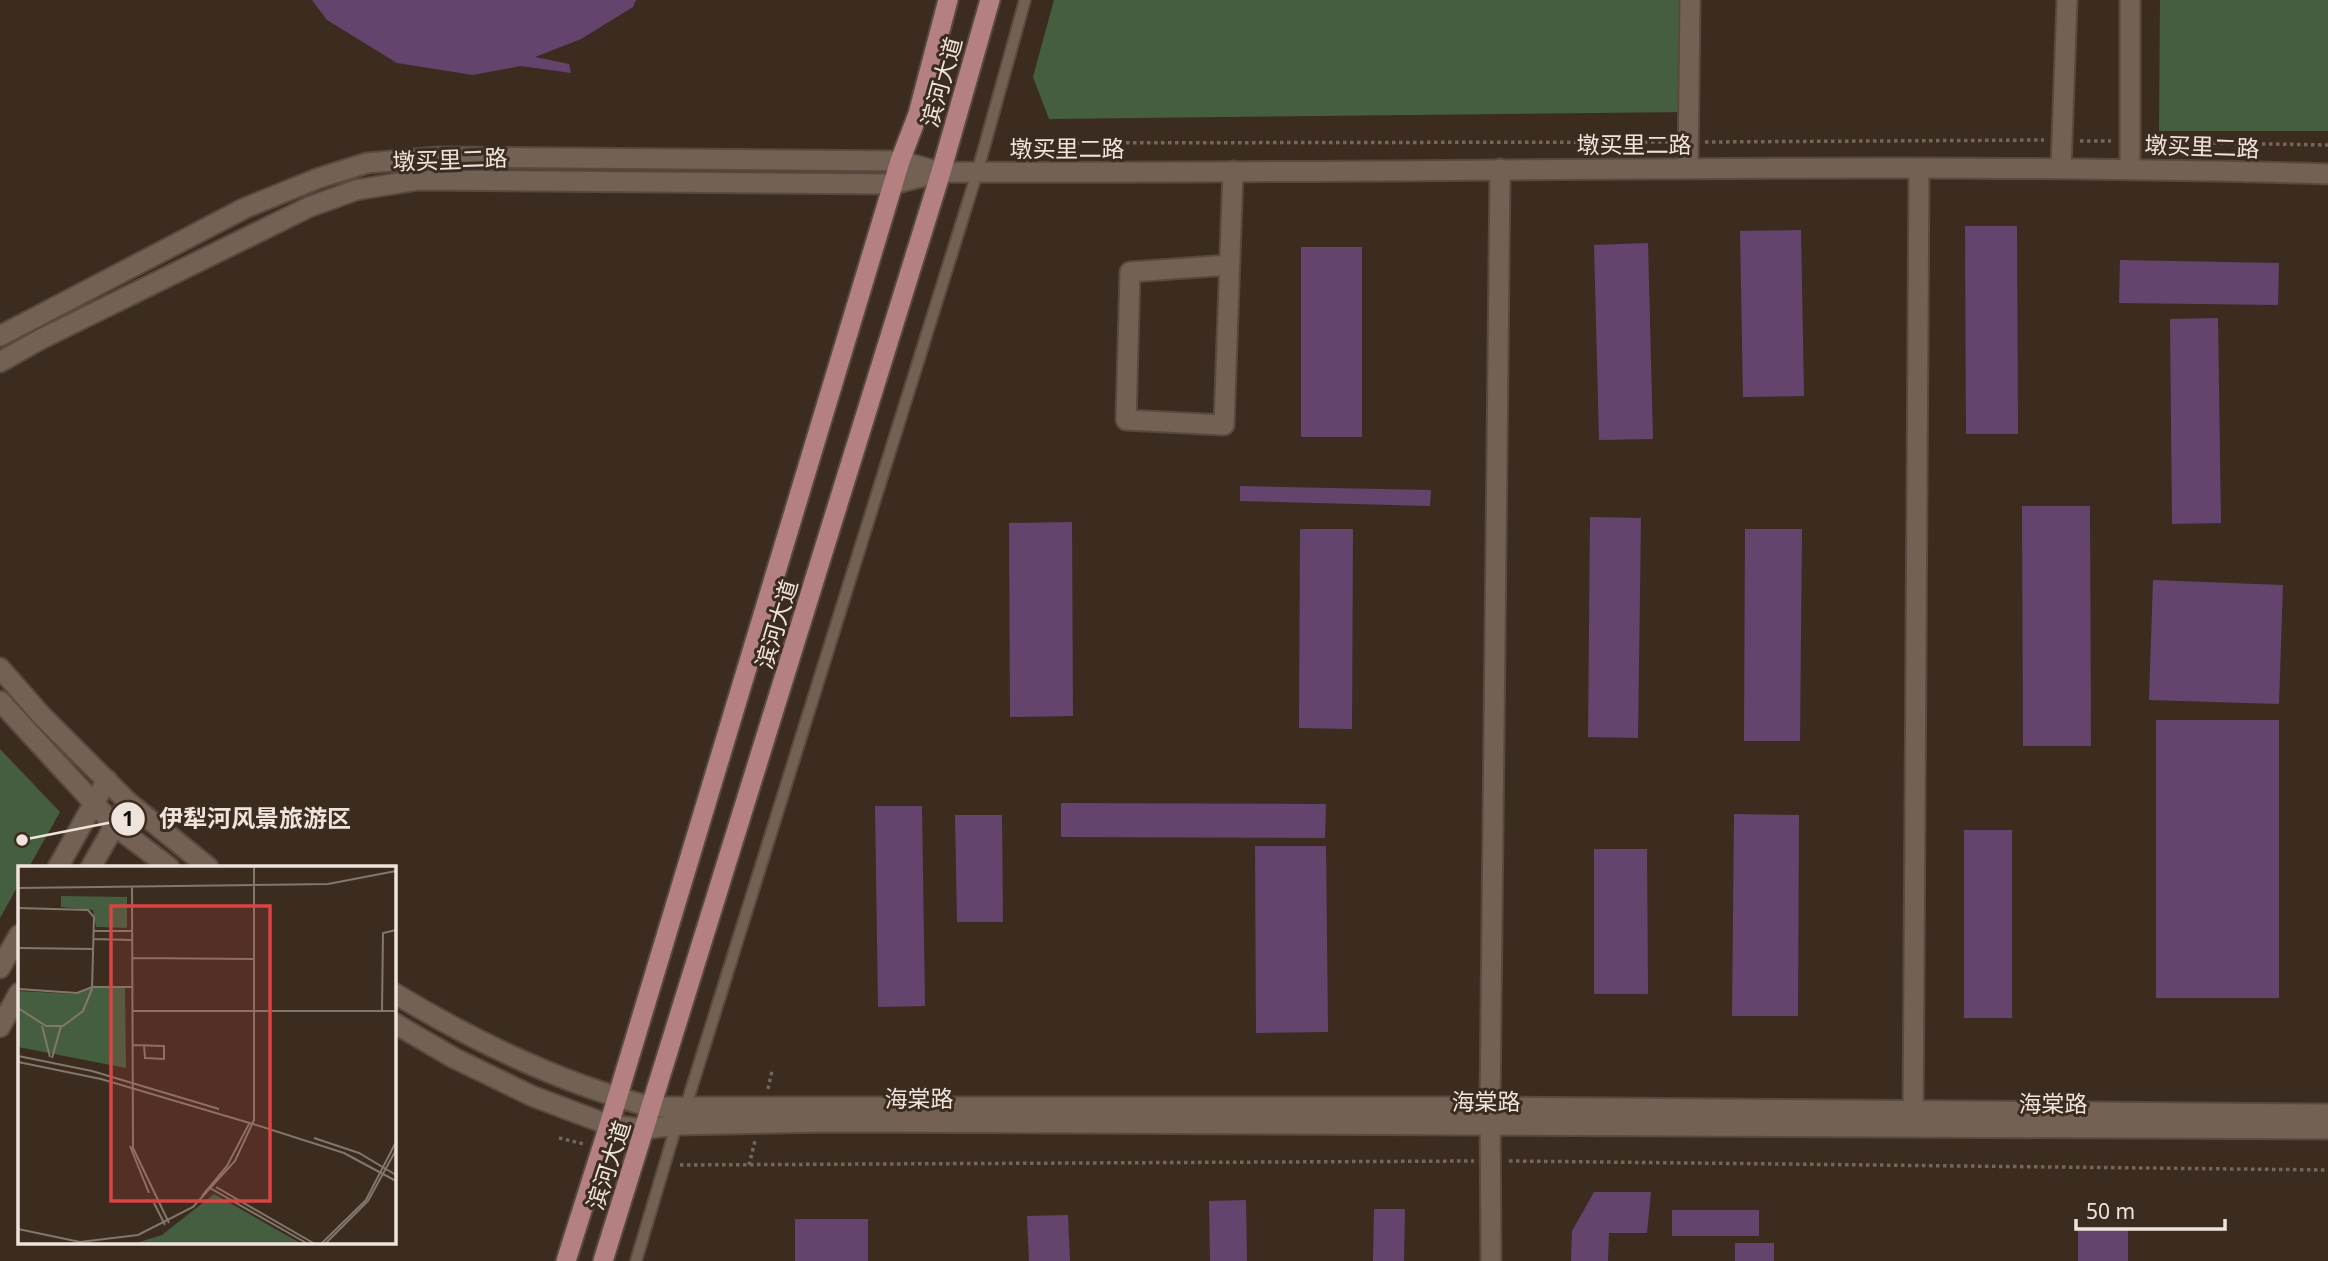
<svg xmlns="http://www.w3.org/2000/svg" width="2328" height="1261" viewBox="0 0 2328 1261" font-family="'Noto Sans','Noto Sans SC',sans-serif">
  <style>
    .green { fill: #455e40 }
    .building { fill: #64446d }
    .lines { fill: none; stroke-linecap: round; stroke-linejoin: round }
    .service-casing { stroke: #584a40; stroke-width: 14 }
    .minor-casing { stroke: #584a40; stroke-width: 23 }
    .tertiary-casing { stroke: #584a40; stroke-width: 23 }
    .primary-casing { stroke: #584a40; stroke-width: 23 }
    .path { stroke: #74665b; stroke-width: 3.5; stroke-dasharray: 3.5 3.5; stroke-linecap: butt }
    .service { stroke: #736153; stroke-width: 10 }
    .minor { stroke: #736153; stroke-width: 19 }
    .tertiary { stroke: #736153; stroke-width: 19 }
    .primary { stroke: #b48081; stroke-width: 19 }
    .labels { text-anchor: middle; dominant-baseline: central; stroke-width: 6; stroke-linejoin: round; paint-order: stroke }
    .street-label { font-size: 23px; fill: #eee4dc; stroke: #3c2c20 }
    .inset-road { fill: none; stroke: #83766b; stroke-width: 2 }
    .view { fill: #da4443; fill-opacity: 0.15; stroke: #da4443; stroke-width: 3.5 }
    .inset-edge { fill: none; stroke: #eee4dc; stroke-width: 3.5 }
    .leader { fill: none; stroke: #eee4dc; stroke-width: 2.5 }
    .callout-dot { fill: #eee4dc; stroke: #3c2c20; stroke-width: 2.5 }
    .mark-label { font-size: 21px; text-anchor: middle; font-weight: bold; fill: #111 }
    .callout-label { font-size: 24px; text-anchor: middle; font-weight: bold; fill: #eee4dc; stroke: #3c2c20; stroke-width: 6; stroke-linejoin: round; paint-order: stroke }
  </style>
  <rect width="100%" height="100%" fill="#3c2c20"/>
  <path class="green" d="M1054,0H1689L1686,112L1049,119L1033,77Z
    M2160,0H2328V131H2159Z
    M0,749L60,812L29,867H19V884L0,918Z"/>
  <path class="building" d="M312,0H636L633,7L581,39L535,57L569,64L571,73L521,66L473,75L397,63L327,20Z
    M1965,226H2017L2018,434H1966Z
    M1801,230L1804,396L1743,397L1740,231Z
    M1648,243L1653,439L1599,440L1594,245Z
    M1301,247H1362V437H1301Z
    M2120,260L2279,263L2278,305L2119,303Z
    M2218,318L2221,523L2172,524L2170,319Z
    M1240,486L1431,490L1430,506L1240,501Z
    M2022,506H2090L2091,746H2023Z
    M1590,517L1641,518L1638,738L1588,737Z
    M1072,522L1073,716L1010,717L1009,523Z
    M1300,529H1353L1352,729L1299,728Z
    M1745,529H1802L1800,741H1744Z
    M2153,580L2283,585L2279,704L2149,700Z
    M2156,720H2279V998H2156Z
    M1061,803L1326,804L1325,838L1061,837Z
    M875,806H922L925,1006L878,1007Z
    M1734,814L1799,815L1798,1016H1732Z
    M955,815H1002L1003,922H957Z
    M1964,830H2012V1018H1964Z
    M1255,846H1326L1328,1032L1256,1033Z
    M1594,849H1647L1648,994H1594Z
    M1594,1192H1651L1647,1233H1609L1608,1261H1571L1572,1231Z
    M1246,1200L1247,1261H1210L1209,1201Z
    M1374,1209H1405L1404,1261H1373Z
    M1672,1210H1759V1236H1672Z
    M1068,1215L1070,1261H1029L1027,1216Z
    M795,1219H868V1261H795Z
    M2078,1229L2128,1230V1261H2078Z
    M1735,1243H1774V1261H1735Z"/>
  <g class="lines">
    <g class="service-casing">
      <path id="service" d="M685,1109L977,173L1025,0
        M636,1261L677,1123"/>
    </g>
    <g class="minor-casing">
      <path id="minor" d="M2130,0V168
        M1688,168L1690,0
        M2061,168L2067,0
        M1229,265L1130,272L1126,420L1224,425L1233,171
        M58,867L107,780
        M91,867L128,802
        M0,968L19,935
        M0,1027L19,993
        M1913,1126L1919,169
        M1491,1261L1490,1107L1500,169"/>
    </g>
    <g class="tertiary-casing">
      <path id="tertiary" d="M0,336L245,208L319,178L367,163L439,157L900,161L940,172
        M0,362L41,339L309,207L356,190L418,180L893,184L941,172C1403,175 1866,160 2328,174
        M0,668L41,715L128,802L208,867
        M0,701L115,826L169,867
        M394,993C475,1042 560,1083 652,1107H1490L2328,1114
        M394,1023L454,1058L532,1096L609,1125L645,1129L676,1125L831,1122L2328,1129"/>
    </g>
    <g class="primary-casing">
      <path id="primary" d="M566,1261L609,1125L900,161L918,114L948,0
        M603,1261L941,172L990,0"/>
    </g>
    <path class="path" d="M2080,141H2111
      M1705,142L2044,140
      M2150,142L2328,145
      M1014,143L1670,142
      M768,1089L772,1071
      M559,1138L584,1144
      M1509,1161L2328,1170
      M680,1165L1474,1161
      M749,1165L755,1141"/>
    <use href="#service" class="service"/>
    <use href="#minor" class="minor"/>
    <use href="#tertiary" class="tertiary"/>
    <use href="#primary" class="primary"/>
  </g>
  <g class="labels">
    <g class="street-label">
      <text transform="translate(941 82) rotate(-74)">滨河大道</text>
      <text x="1634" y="144">墩买里二路</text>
      <text transform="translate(2202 146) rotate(2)">墩买里二路</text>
      <text x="1067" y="148">墩买里二路</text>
      <text transform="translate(450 159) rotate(-2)">墩买里二路</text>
      <text transform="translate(776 624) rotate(-73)">滨河大道</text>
      <text x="919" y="1098">海棠路</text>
      <text x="1486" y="1101">海棠路</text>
      <text x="2053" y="1103">海棠路</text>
      <text transform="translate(608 1165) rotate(-72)">滨河大道</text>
    </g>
  </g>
  <g transform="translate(18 866)">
    <rect width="378" height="378" fill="#3c2c20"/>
    <path d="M43,30L109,31V62L78,61L75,44L43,41ZM76,121L107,122L108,202L0,181V125L58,128ZM196,328L284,378H115L144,369Z" fill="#455e40"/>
    <path class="inset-road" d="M114,21L115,282L151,357M0,22L310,18L378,5M0,42L70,44L76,51L74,123L65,145L45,160H28L0,142M76,65H114M76,73L114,74M0,82L75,83M114,92L235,93M0,123L59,127L74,121H114M114,145H378M364,145L365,67L378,64M24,160L32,191M114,179L146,180V193L127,192L126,179M0,190L74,205L201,243M34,192L43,160M0,196L83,213L235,258L326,287L378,315M296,272L341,287L378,309M112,280L131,327M198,321L297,378M192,322L290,378M184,330L209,300L232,256M136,337L147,359M0,363L62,376L120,369L175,341L217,295L236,254V0M303,378L348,334L378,276M307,378L350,335L378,284"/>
    <path class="view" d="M93,40H252V335H93Z"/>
    <rect width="378" height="378" class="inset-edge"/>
  </g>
  <path class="leader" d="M22 840L128 819"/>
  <g class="callout-dot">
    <circle cx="22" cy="840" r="7"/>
    <circle cx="128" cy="819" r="18"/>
  </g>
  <g class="mark-label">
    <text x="128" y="826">1</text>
  </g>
  <g class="callout-label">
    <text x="255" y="827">伊犁河风景旅游区</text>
  </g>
  <path d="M2076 1219v10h149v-10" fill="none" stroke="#eee4dc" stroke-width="3.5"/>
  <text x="2086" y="1219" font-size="21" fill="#eee4dc" stroke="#3c2c20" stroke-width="5" paint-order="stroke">50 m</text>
</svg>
